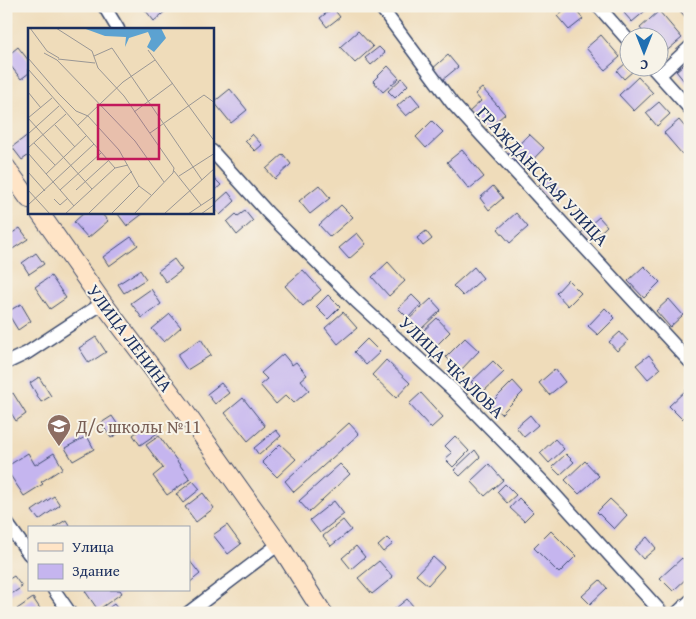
<svg xmlns="http://www.w3.org/2000/svg" width="696" height="619" viewBox="0 0 696 619" font-family="'Gentium Book Plus',serif">
  <style>
    .building { fill: #c5b5ef }
    .lines { fill: none; stroke-linecap: round; stroke-linejoin: round }
    .street-casing { stroke: #3b496c; stroke-width: 15 }
    .secondary-casing { stroke: #3b496c; stroke-width: 20 }
    .street { stroke: #fff; stroke-width: 12 }
    .secondary { stroke: #ffe4c6; stroke-width: 18 }
    .labels { text-anchor: middle; dominant-baseline: central; stroke-width: 4; stroke-linejoin: round; paint-order: stroke }
    .street-label { font-size: 18px; fill: #1b2f5e; stroke: #f7f3e8 }
    .education-label { font-size: 18px; fill: #785e54; stroke: #f7f3e8; text-anchor: start }
    .inset-road { fill: none; stroke: #9a9795; stroke-width: 1 }
    .view { fill: #c2185b; fill-opacity: 0.15; stroke: #c2185b; stroke-width: 2.5 }
    .inset-edge { fill: none; stroke: #1b2f5e; stroke-width: 2.5 }
  </style>
  <rect width="100%" height="100%" fill="#f7f3e8"/>
  <filter id="ink" filterUnits="userSpaceOnUse"><feTurbulence type="fractalNoise" baseFrequency=".02" numOctaves="2"/><feDisplacementMap in="SourceGraphic" scale="10" xChannelSelector="R" yChannelSelector="G"/><feConvolveMatrix kernelMatrix="1 2 1 2 8 2 1 2 1" color-interpolation-filters="sRGB"/></filter>
  <filter id="wash" filterUnits="userSpaceOnUse"><feTurbulence type="fractalNoise" baseFrequency=".0096" numOctaves="4" result="noise"/><feDisplacementMap in="SourceGraphic" scale="20" xChannelSelector="R" yChannelSelector="G"/><feGaussianBlur stdDeviation="1.12" result="paint"/><feColorMatrix in="noise" values="0 0 0 0 0 0 0 0 0 0 0 0 0 0 0 0 0 1.4 0 .05"/><feComposite in="paint" operator="in"/></filter>
  <g filter="url(#wash)">
    <rect width="100%" height="100%" fill="#efdcba"/>
    <g id="blocks">
      <path class="building" d="M142,6H168L169,8L154,21Z
        M569,6H572L583,19L569,30L557,16Z
        M633,6H651L632,22L624,13Z
        M685,6H690V22L680,11Z
        M333,8L340,17L327,27L320,18Z
        M659,11L682,38L663,54L658,49V38H648L640,28Z
        M358,31L373,47L355,63L340,47Z
        M601,35L620,57L605,70L586,48Z
        M18,47L29,61V73L21,79L6,60V57Z
        M379,47L385,53L371,65L365,58Z
        M448,55L458,67L441,81L431,70Z
        M690,59V85L688,86L676,71Z
        M626,63L633,71L624,79L617,71Z
        M388,66L399,78L383,92L373,81Z
        M638,77L653,93L634,111L619,95Z
        M402,78L408,85L395,98L388,91Z
        M482,88L505,114L485,131L468,113L481,101L475,94Z
        M230,89L247,110L231,123L214,102Z
        M411,94L420,105L406,116L397,106Z
        M659,102L670,114L657,126L646,113Z
        M679,120L690,133V147L682,154L664,133Z
        M432,121L443,132L426,148L416,137Z
        M29,134V155L22,160L12,147Z
        M252,134L262,145L255,151L245,141Z
        M529,134L544,148L522,171L507,157Z
        M462,150L484,177L469,189L447,162Z
        M283,154L291,164L275,179L266,169Z
        M212,176L221,185L212,193Z
        M547,177L561,192L551,202L537,187Z
        M319,185L330,198L310,214L299,201Z
        M493,186L503,198L489,210L480,198Z
        M228,192L235,201L220,215L212,206Z
        M341,205L353,217L330,237L319,225Z
        M245,211L253,221L237,235L227,222L236,214L238,216Z
        M85,212H100L108,221L88,238L74,222Z
        M120,212H145L127,226L118,214Z
        M516,213L528,227L510,243L498,229Z
        M599,217L607,226L590,242L581,233Z
        M20,228L28,239L8,252L6,248V237Z
        M426,231L432,239L423,246L417,238Z
        M357,233L366,244L349,259L339,248Z
        M131,237L138,245L109,266L103,257Z
        M36,253L44,264L29,274L22,263Z
        M174,259L182,270L166,282L158,271Z
        M388,262L405,281L389,296L372,277Z
        M644,266L660,282L644,298L628,281Z
        M474,267L483,278L463,296L453,286Z
        M140,270L146,279L124,293L118,284Z
        M303,270L321,290L303,306L285,286Z
        M51,276L66,298L50,309L35,287Z
        M568,280L581,293L568,306L556,293Z
        M151,289L161,304L142,318L131,303Z
        M328,295L340,307L328,319L316,307Z
        M412,295L421,304L408,318L398,308Z
        M431,299L441,310L419,331L408,320Z
        M669,299L683,315L670,327L656,311Z
        M21,304L31,321L18,330L7,312Z
        M605,308L615,318L598,335L588,326Z
        M343,312L357,328L338,344L325,328Z
        M170,314L181,327L164,342L152,329Z
        M437,318L450,332L436,346L422,332Z
        M620,332L628,341L617,351L609,342Z
        M96,337L106,352L89,363L79,348Z
        M465,338L479,351L460,371L446,357Z
        M201,339L211,355L187,370L177,355Z
        M367,339L380,352L366,365L354,352Z
        M283,354L292,365L296,362L307,375L301,380L309,390L294,403L286,395L276,404L260,385L267,379L261,373Z
        M649,355L660,369L648,379L636,365Z
        M386,360L410,383L396,398L372,375Z
        M493,361L504,372L482,393L471,382Z
        M555,369L565,382L549,395L539,383Z
        M39,377L51,396L41,402L30,383Z
        M513,381L523,392L501,414L490,404Z
        M221,383L229,393L215,404L207,394Z
        M686,390L690,394V412L682,419L669,406Z
        M13,393L26,414L16,421L6,405V398Z
        M421,393L443,417L431,428L409,404Z
        M243,398L265,426L248,441L225,413Z
        M530,415L538,425L524,437L516,427Z
        M112,416L122,431L111,438L101,423Z
        M151,421L159,432L140,445L133,435Z
        M349,423L359,434L294,492L285,481Z
        M276,430L281,436L259,455L254,448Z
        M87,436L94,449L73,461L65,448Z
        M159,436L190,479L167,495L153,476L163,468L146,445Z
        M455,436L469,451L453,467L445,459L452,453L445,446Z
        M555,439L564,449L549,463L540,453Z
        M280,444L296,459L277,477L262,462Z
        M475,450L480,457L460,476L454,470Z
        M28,453L35,465L54,453L63,468L41,482L43,484L24,496L6,469V467Z
        M566,454L574,462L560,475L552,467Z
        M585,461L599,476L579,494L565,480Z
        M340,464L350,474L309,512L299,501Z
        M489,464L503,480L485,496L471,481Z
        M193,481L200,489L183,503L176,494Z
        M505,484L516,495L507,503L497,492Z
        M203,493L214,508L196,522L185,507Z
        M54,496L60,505L39,520L32,511Z
        M519,498L533,512L524,521L510,508Z
        M610,499L627,515L614,529L597,512Z
        M334,501L344,514L320,533L310,520Z
        M66,520L71,528H53Z
        M343,520L351,530L331,546L323,536Z
        M227,525L241,544L228,554L213,535Z
        M551,531L576,556L559,573L534,548Z
        M647,537L656,548L643,559L634,549Z
        M387,538L393,544L383,552L378,546Z
        M356,546L365,557L351,569L342,558Z
        M433,557L444,567L428,585L416,575Z
        M682,558L690,566V575L673,591L660,578Z
        M189,560L200,574L189,583Z
        M379,561L393,577L372,594L358,578Z
        M14,576L22,587L7,597L6,596V581Z
        M600,580L607,588L590,604L582,596Z
        M87,590H120L122,593L98,610L85,591Z
        M33,598L41,610L37,613H20L17,609Z
        M407,599L414,607L407,613H390Z
        M114,604L120,612L118,613H102Z"/>
    </g>
  </g>
  <g filter="url(#ink)">
    <use href="#blocks" fill-opacity="0" stroke="#3b496c" stroke-width="1"/>
    <g class="lines">
      <g class="street-casing">
        <path id="street" d="M104,6L118,29
          M380,6L452,103L690,362
          M598,6L628,40
          M653,68L690,109
          M660,75L690,47
          M212,151L268,213L356,301L454,391L546,485L662,613
          M6,363L27,353L103,303
          M6,522L29,554
          M54,590L70,613
          M188,613L279,544
          M677,613L690,601"/>
      </g>
      <g class="secondary-casing">
        <path id="secondary" d="M6,167L29,199
          M39,212L103,303L183,409L279,544L323,613"/>
      </g>
      <use href="#street" class="street"/>
      <use href="#secondary" class="secondary"/>
    </g>
  </g>
  <defs>
    <g id="school-pin" transform="scale(1.25)"><path d="M0 17L-7.5 6A9.5 9.5 0 1 1 7.5 6Z" fill="#8d6e63" stroke="#f7f3e8"/><path d="M0-5L7-2L0 1L-7-2ZM-4 1L0 2.5L4 1V4Q0 6-4 4Z" fill="#fff"/></g>
  </defs>
  <g fill-rule="evenodd">
    <use href="#school-pin" x="59" y="426"/>
  </g>
  <g class="labels">
    <g class="street-label">
      <text transform="translate(543 176) rotate(47)">ГРАЖДАНСКАЯ УЛИЦА</text>
      <text transform="translate(130 338) rotate(53)">УЛИЦА ЛЕНИНА</text>
      <text transform="translate(452 367) rotate(44)">УЛИЦА ЧКАЛОВА</text>
    </g>
    <g class="education-label">
      <text x="76" y="426">Д/с школы №11</text>
    </g>
  </g>
  <g transform="translate(28 28)">
    <rect width="186" height="186" fill="#efdcba"/>
    <path d="M55,0H133L138,10L126,24L119,19L123,11L120,4L101,10L97,19L98,9L77,8Z" fill="#5ca2d1"/>
    <path class="inset-road" d="M2,0L19,23L31,30M28,0L64,23L70,40L96,68L146,140L145,145L106,186M120,22L187,114M16,25L29,32L107,113L136,154M66,28L84,20L174,152M0,30L31,66L48,83L60,88L91,122L111,158L123,167M30,31L67,35M0,41L87,140M0,64L13,80M106,84L145,55M0,90L64,161M0,90L24,70M27,97L47,119M49,98L95,54L127,32M122,105L176,67L187,75M0,106L31,78M6,115L27,137M0,120L38,86M0,125L46,178M146,143L173,177M0,144L17,163M18,146L58,108M151,148L187,125M0,162L22,186M32,162L73,125M48,162L80,133M26,171L32,177L40,170M0,177L66,116M37,186L87,140L100,137M60,186L104,143M83,186L111,158M136,186L187,140M160,186L187,168M173,186L187,176"/>
    <path class="view" d="M70,77H131V131H70Z"/>
    <rect width="186" height="186" class="inset-edge"/>
  </g>
  <rect width="696" height="619" fill="none" stroke="#f7f3e8" stroke-width="25"/>
  <rect x="28" y="526" width="162" height="65" fill="#f7f3e8" stroke="#9fa5b1"/>
  <rect x="38" y="543" width="25" height="8" fill="#ffe4c6" stroke="#9fa5b1"/>
  <text x="72" y="552" font-size="15" fill="#1b2f5e">Улица</text>
  <rect x="38" y="564" width="25" height="15" fill="#c5b5ef" stroke="#9fa5b1"/>
  <text x="72" y="576" font-size="15" fill="#1b2f5e">Здание</text>
  <g transform="translate(644 52) rotate(180)"><circle r="24" fill="#f7f3e8" stroke="#9fa5b1"/>
  <path d="M0-4L9 19L0 12L-9 19Z" fill="#1f6fb2"/>
  <text y="-8" font-size="14" font-weight="bold" text-anchor="middle" fill="#1b2f5e">С</text>
  </g>
</svg>
